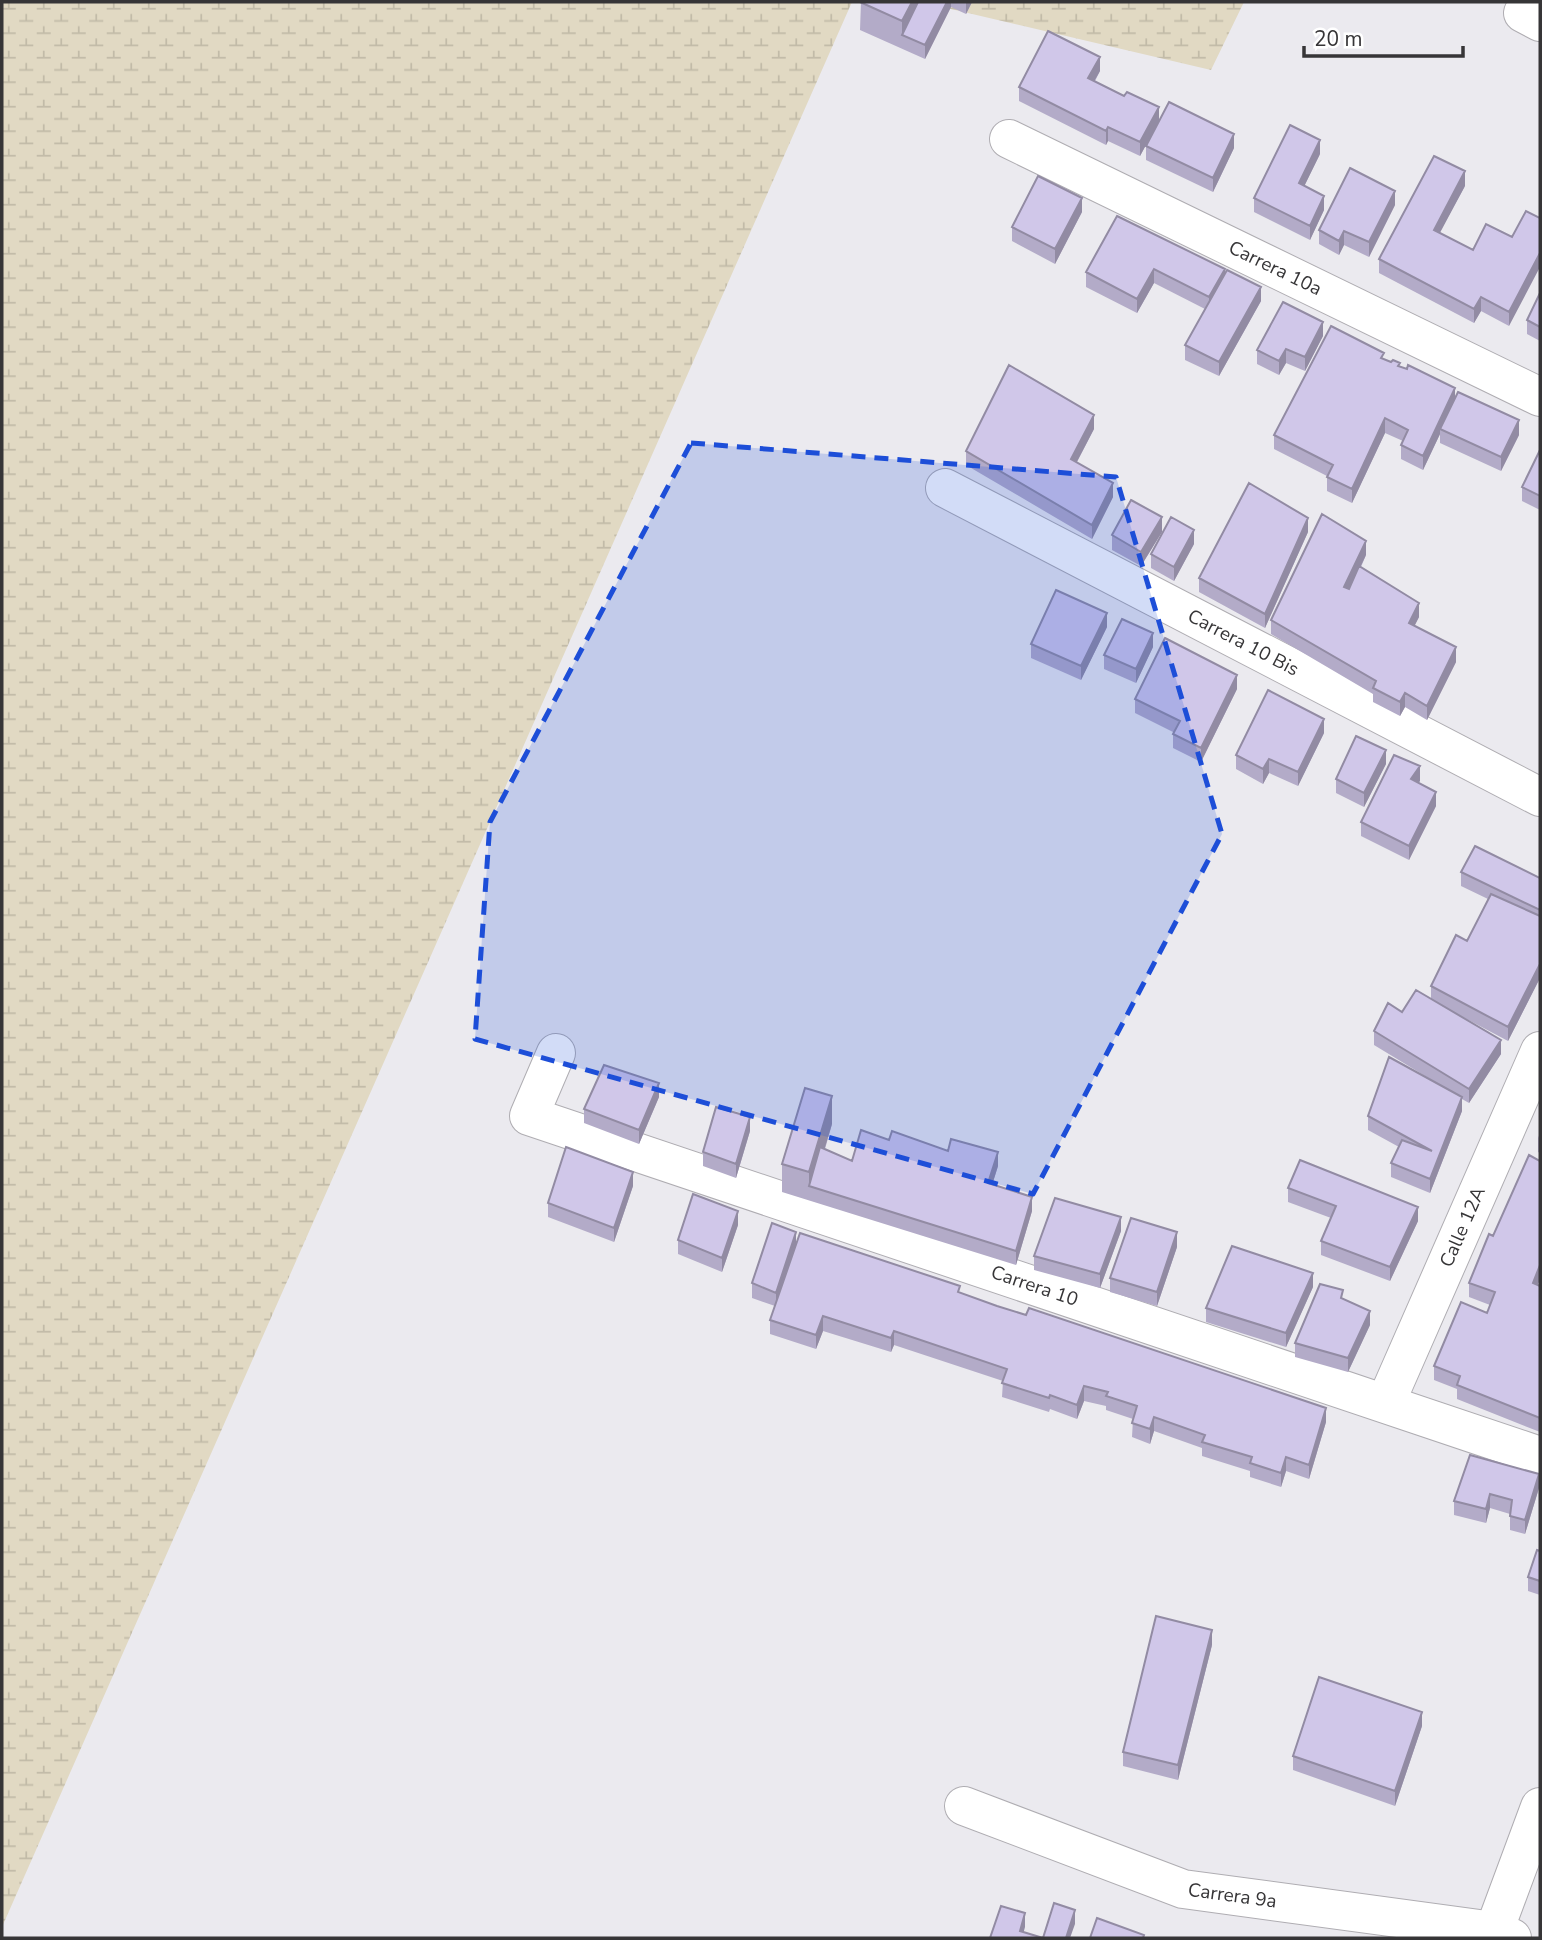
<svg xmlns="http://www.w3.org/2000/svg" width="1542" height="1940" viewBox="0 0 1542 1940" font-family="'Nunito Sans',sans-serif">
  <style>
    .wetland { fill: url(#wetland-marsh) }
    .lines { fill: none; stroke-linecap: round; stroke-linejoin: round }
    .minor-casing { stroke: #afadb2; stroke-width: 40 }
    .minor { stroke: #fff; stroke-width: 38 }
    .wall { fill: #b3abc8 }
    .shaded-wall { fill: #928ba3 }
    .building { fill: #d0c7e9; stroke: #928ba3; stroke-width: 2 }
    .marked { fill: #1d4ed8; fill-opacity: 0.2; stroke: #1d4ed8; stroke-width: 5; stroke-dasharray: 14 9; stroke-linejoin: round }
    .labels { text-anchor: middle; dominant-baseline: central; stroke-width: 5; stroke-linejoin: round; paint-order: stroke }
    .street-label { font-size: 19px; fill: #363537; stroke: #fff }
  </style>
  <defs>
    <pattern id="wetland-marsh" width="20" height="14" patternUnits="userSpaceOnUse" patternTransform="scale(1.75)"><rect width="20" height="14" fill="#e1d9c3"/><path d="M1 5h8M5 5V1M11 12h8M15 12V8" fill="none" stroke="#c2bba8"/></pattern>
  </defs>
  <rect width="100%" height="100%" fill="#ebeaef"/>
  <path class="wetland" d="M2,2H852L2,1927Z
    M921,2H1244L1211,70Z"/>
  <g class="lines">
    <g class="minor-casing">
      <g id="minor">
        <path d="M1523,13L1540,22"/>
        <path id="s1" d="M1009,139L1540,397"/>
        <path id="s2" d="M945,488L1540,797"/>
        <path id="s3" d="M556,1053L529,1116L1540,1456"/>
        <path id="s4" d="M1386,1402L1540,1051"/>
        <path id="s5" d="M964,1806L1183,1889L1494,1931L1512,1938"/>
        <path d="M1494,1931L1540,1807"/>
      </g>
    </g>
    <use href="#minor" class="minor"/>
  </g>
  <path class="wall" d="M861,2H972L966,14L951,7L925,59L860,30Z
    M1100,71L1095,81L1159,121L1234,148L1213,192L1146,160V146L1151,136L1140,156L1108,141L1106,145L1019,101V87Z
    M1320,154L1304,186L1324,210L1310,240L1254,212V198Z
    M1465,186L1439,233L1473,250L1512,237L1509,326L1481,311L1474,323L1379,273V259Z
    M1395,205L1369,257L1344,245L1339,255L1319,244V230Z
    M1082,212L1055,264L1012,241V227Z
    M1117,216L1225,274L1261,301L1219,376L1185,360V345L1205,309L1154,283L1137,313L1086,287V272Z
    M1540,293V341L1527,334V320Z
    M1323,336L1305,371L1286,363L1279,375L1257,364V350Z
    M1384,359L1455,397L1519,435L1501,471L1440,443V434L1423,470L1401,459V445L1403,441L1385,433L1352,503L1327,491V476L1274,449V435Z
    M1094,429L1077,462L1113,497L1092,539L966,465V451Z
    M1540,450V510L1522,501V487Z
    M1162,532L1141,566L1112,550V535Z
    M1308,532L1265,628L1199,592V578Z
    M1194,544L1174,581L1151,568V554Z
    M1366,555L1361,567L1419,617L1414,626L1456,662L1427,720L1405,707L1400,716L1373,702V694L1271,634V620Z
    M1107,627L1081,680L1031,658V644Z
    M1153,647L1136,683L1104,669V655Z
    M1237,689L1201,762L1173,748V732L1135,713V699Z
    M1324,733L1298,786L1269,773L1263,784L1236,769V755Z
    M1386,764L1364,807L1336,793V779Z
    M1420,781L1418,783L1436,806L1409,860L1361,836V822Z
    M1461,872L1540,878V978L1508,1041L1444,1007L1501,1054L1469,1103L1462,1099V1111L1430,1193L1391,1177V1163L1399,1147L1368,1130V1116L1435,1082L1374,1045V1031L1402,1012L1431,999V986L1467,941L1488,899L1461,886Z
    M659,1097L639,1144L584,1123V1109Z
    M832,1124L825,1149L852,1161L889,1140L948,1151L998,1166L992,1185L1032,1211L1016,1265L782,1192V1164Z
    M750,1131L736,1178L703,1166V1152Z
    M1540,1133V1153L1538,1152V1138Z
    M1540,1161V1279L1538,1285L1540,1286V1432L1457,1399V1389L1434,1380V1366L1487,1313L1490,1305L1469,1297V1283L1493,1236Z
    M633,1186L614,1242L548,1217V1203Z
    M1288,1188L1418,1221L1390,1281L1321,1255V1241L1331,1218L1288,1202Z
    M738,1225L722,1272L678,1254V1240Z
    M1121,1231L1100,1288L1034,1270V1256Z
    M796,1245L960,1293L1326,1422L1309,1479L1286,1471L1281,1487L1250,1477V1471L1202,1456V1448L1154,1431L1150,1444L1132,1437L1133,1419L1106,1410V1406L1084,1401L1077,1419L1050,1409L1049,1412L1002,1397L1003,1381L894,1345L891,1352L823,1331L816,1349L770,1334V1320L775,1306L752,1298V1283Z
    M1177,1247L1157,1306L1110,1292V1278Z
    M1313,1287L1286,1347L1206,1322V1308Z
    M1370,1325L1348,1372L1295,1357V1343Z
    M1470,1455L1539,1488L1525,1534L1510,1530V1514L1490,1508L1486,1523L1454,1515V1501Z
    M1540,1551V1595L1528,1591V1577Z
    M1212,1645L1178,1780L1123,1766V1752Z
    M1422,1726L1395,1806L1293,1770V1756Z"/>
  <path class="shaded-wall" d="M912,2H925L902,35V21Z
    M947,2H951V7L925,59V45Z
    M966,2H972L966,14Z
    M1100,57V71L1088,92V78Z
    M1159,107V121L1140,156V142Z
    M1108,127V141L1106,145V131Z
    M1234,134V148L1213,192V178Z
    M1320,140V154L1299,197V183Z
    M1465,171V186L1434,244V230Z
    M1395,191V205L1369,257V242Z
    M1324,196V210L1310,240V226Z
    M1082,198V212L1055,264V249Z
    M1344,231V245L1339,255V241Z
    M1540,253V267L1509,326V312Z
    M1154,269V283L1137,313V299Z
    M1225,269V283L1209,311V297Z
    M1261,287V301L1219,376V362Z
    M1481,297V311L1474,323V309Z
    M1323,322V336L1305,371V357Z
    M1286,349V363L1279,375V361Z
    M1455,388V403L1440,429V434L1423,470V456Z
    M1094,415V429L1071,473V459Z
    M1385,418V433L1352,503V489Z
    M1519,420V435L1501,471V457Z
    M1113,483V497L1092,539V525Z
    M1162,517V532L1141,566V552Z
    M1308,518V532L1265,628V614Z
    M1194,530V544L1174,581V567Z
    M1366,541V555L1344,601V587Z
    M1419,603V617L1409,637V623Z
    M1107,613V627L1081,680V666Z
    M1153,633V647L1136,683V669Z
    M1456,647V662L1427,720V706Z
    M1237,675V689L1201,762V748Z
    M1405,693V707L1400,716V702Z
    M1324,719V733L1298,786V772Z
    M1386,750V764L1364,807V793Z
    M1269,759V773L1263,784V769Z
    M1420,766V781L1411,793V779Z
    M1436,792V806L1409,860V846Z
    M1540,964V978L1508,1041V1027Z
    M1501,1040V1054L1469,1103V1089Z
    M659,1083V1097L639,1144V1130Z
    M832,1096V1124L813,1187L809,1186V1200V1172Z
    M1462,1097V1111L1430,1193V1179Z
    M750,1117V1131L736,1178V1164Z
    M998,1152V1166L988,1198V1183Z
    M633,1172V1186L614,1242V1228Z
    M1032,1197V1211L1016,1265V1251Z
    M1418,1207V1221L1390,1281V1267Z
    M738,1211V1225L722,1272V1258Z
    M1121,1217V1231L1100,1288V1274Z
    M796,1232V1246L776,1307V1293Z
    M1177,1232V1247L1157,1306V1292Z
    M1540,1265V1279L1533,1297V1283Z
    M1313,1273V1287L1286,1347V1333Z
    M1370,1311V1325L1348,1372V1358Z
    M823,1316V1331L816,1349V1335Z
    M894,1331V1345L891,1352V1338Z
    M1084,1386V1401L1077,1419V1405Z
    M1326,1408V1422L1309,1479V1465Z
    M1154,1417V1431L1150,1444V1429Z
    M1286,1457V1471L1281,1487V1473Z
    M1539,1474V1488L1525,1534V1520Z
    M1490,1494V1508L1486,1523V1509Z
    M1212,1630V1645L1178,1780V1765Z
    M1422,1712V1726L1395,1806V1791Z
    M1075,1910V1924L1070,1938H1066Z
    M1025,1913V1927L1022,1938L1020,1931Z"/>
  <path class="building" d="M860,2H912L902,21Z
    M918,2H947L925,45L902,35Z
    M1048,31L1100,57L1088,78L1124,96L1127,92L1159,107L1140,142L1108,127L1106,131L1019,87Z
    M1169,102L1234,134L1213,178L1146,146Z
    M1290,125L1320,140L1299,183L1324,196L1310,226L1254,198Z
    M1434,156L1465,171L1434,230L1473,250L1486,224L1512,237L1526,211L1540,218V253L1509,312L1481,297L1474,309L1379,259Z
    M1350,168L1395,191L1369,242L1344,231L1339,241L1319,230Z
    M1038,176L1082,198L1055,249L1012,227Z
    M1117,216L1225,269L1209,297L1154,269L1137,299L1086,272Z
    M1227,270L1261,287L1219,362L1185,345Z
    M1540,293V327L1527,320Z
    M1283,302L1323,322L1305,357L1286,349L1279,361L1257,350Z
    M1331,326L1384,353L1381,358L1391,362L1393,360L1400,363L1398,366L1407,369L1408,365L1455,388L1423,456L1401,445L1408,430L1385,418L1352,489L1327,477L1333,465L1274,435Z
    M1009,365L1094,415L1071,459L1113,483L1092,525L966,451Z
    M1458,392L1519,420L1501,457L1440,429Z
    M1540,450V496L1522,487Z
    M1249,483L1308,518L1265,614L1199,578Z
    M1131,500L1162,517L1141,552L1112,535Z
    M1322,514L1366,541L1344,587L1349,589L1359,566L1419,603L1409,623L1456,647L1427,706L1405,693L1400,702L1373,688L1376,681L1271,620Z
    M1171,517L1194,530L1174,567L1151,554Z
    M1056,590L1107,613L1081,666L1031,644Z
    M1122,619L1153,633L1136,669L1104,655Z
    M1165,638L1237,675L1201,748L1173,734L1180,721L1135,699Z
    M1268,690L1324,719L1298,772L1269,759L1263,769L1236,755Z
    M1356,736L1386,750L1364,793L1336,779Z
    M1394,755L1420,766L1411,779L1436,792L1409,846L1361,822Z
    M1475,846L1540,878V910L1461,872Z
    M1491,894L1540,916V964L1508,1027L1431,986L1456,935L1467,941Z
    M1416,990L1501,1040L1469,1089L1374,1031L1388,1003L1402,1012Z
    M1389,1057L1462,1097L1430,1179L1391,1163L1402,1140L1432,1151L1368,1116Z
    M604,1065L659,1083L639,1130L584,1109Z
    M805,1088L832,1096L809,1172L782,1164Z
    M716,1107L750,1117L736,1164L703,1152Z
    M861,1130L889,1140L892,1131L948,1151L951,1139L998,1152L988,1183L1032,1197L1016,1251L809,1186L820,1147L852,1161Z
    M566,1147L633,1172L614,1228L548,1203Z
    M1529,1155L1540,1161V1265L1533,1283L1540,1286V1418L1457,1385L1460,1376L1434,1366L1461,1302L1487,1313L1495,1292L1469,1283L1489,1234L1493,1236Z
    M1300,1160L1418,1207L1390,1267L1321,1241L1336,1206L1288,1188Z
    M693,1194L738,1211L722,1258L678,1240Z
    M1055,1198L1121,1217L1100,1274L1034,1256Z
    M1131,1218L1177,1232L1157,1292L1110,1278Z
    M772,1223L796,1232L776,1293L752,1283Z
    M800,1233L960,1286L958,1292L997,1306L1026,1315L1029,1308L1326,1408L1309,1465L1286,1457L1281,1473L1250,1463L1252,1457L1202,1442L1205,1435L1154,1417L1150,1429L1132,1423L1137,1406L1106,1396L1108,1392L1084,1386L1077,1405L1050,1395L1049,1398L1002,1383L1007,1369L894,1331L891,1338L823,1316L816,1335L770,1320Z
    M1232,1246L1313,1273L1286,1333L1206,1308Z
    M1320,1284L1343,1290L1341,1298L1370,1311L1348,1358L1295,1343Z
    M1470,1455L1539,1474L1525,1520L1510,1516L1512,1500L1490,1494L1486,1509L1454,1501Z
    M1537,1550L1540,1551V1581L1528,1577Z
    M1156,1616L1212,1630L1178,1765L1123,1752Z
    M1319,1677L1422,1712L1395,1791L1293,1756Z
    M1054,1903L1075,1910L1066,1938H990L1001,1906L1025,1913L1020,1931L1043,1938Z
    M1097,1918L1144,1935L1143,1938H1090Z"/>
  <path class="marked" d="M691,443L1116,477L1222,834L1033,1194L475,1039L490,822Z"/>
  <g class="labels">
    <g class="street-label">
      <text stroke="none"><textPath href="#s1" startOffset="296">Carrera 10a</textPath></text>
      <text stroke="none"><textPath href="#s2" startOffset="336">Carrera 10 Bis</textPath></text>
      <text stroke="none"><textPath href="#s4" startOffset="191">Calle 12A</textPath></text>
      <text stroke="none"><textPath href="#s3" startOffset="602">Carrera 10</textPath></text>
      <text stroke="none"><textPath href="#s5" startOffset="284">Carrera 9a</textPath></text>
    </g>
  </g>
  <rect width="1542" height="1940" fill="none" stroke="#363537" stroke-width="7"/>
  <path d="M1304 46v10h159v-10" fill="none" stroke="#363537" stroke-width="3.5"/>
  <text x="1314" y="46" font-size="21" fill="#363537" stroke="#ffffff" stroke-width="5" paint-order="stroke">20 m</text>
</svg>
